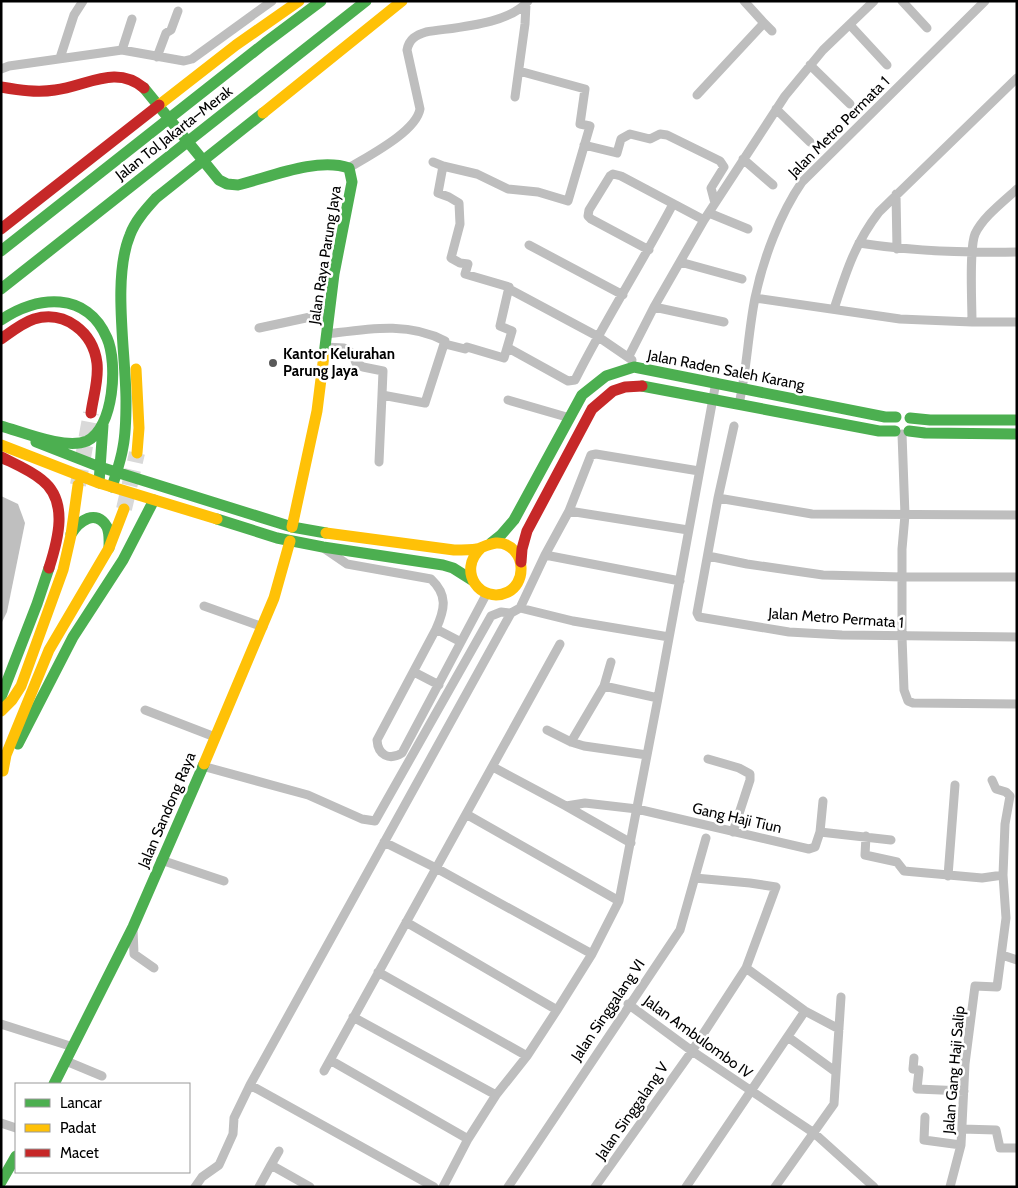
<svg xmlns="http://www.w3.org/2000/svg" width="1018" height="1188" viewBox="0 0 1018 1188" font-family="Cabin,sans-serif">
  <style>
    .water { fill: #bfbfbf }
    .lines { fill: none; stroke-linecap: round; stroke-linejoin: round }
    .highway-tunnel { stroke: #d9d9d9; stroke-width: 16; stroke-dasharray: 16 8; stroke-linecap: butt }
    .street { stroke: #bebebe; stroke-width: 9 }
    .fast { stroke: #4caf50; stroke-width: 11 }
    .slow { stroke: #ffc107; stroke-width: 11 }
    .jam { stroke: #c62828; stroke-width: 11 }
    .poi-dot { fill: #595959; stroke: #fff; stroke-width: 2 }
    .labels { text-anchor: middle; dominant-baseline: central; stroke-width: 5; stroke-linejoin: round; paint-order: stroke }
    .street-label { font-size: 15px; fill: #000; stroke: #fff }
    .poi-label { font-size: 15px; font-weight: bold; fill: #000; stroke: #fff; text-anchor: start }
  </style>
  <rect width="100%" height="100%" fill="#fff"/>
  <path class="water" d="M1,496L18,504L25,523L7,612L1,624Z"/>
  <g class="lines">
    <path class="highway-tunnel" d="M78,485L91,413
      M124,509L137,453"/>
    <path class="street" d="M744,1L764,23
      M902,1L927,28
      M850,25L887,65
      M122,50L132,19
      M157,57L166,33L171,30L178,11
      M60,58L74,15L83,1
      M810,65L850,104
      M1,69L9,66L122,50L184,61L192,59L272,1
      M697,95L764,23L772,31
      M515,97L525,24L526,4
      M776,109L810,142
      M584,145L617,153L621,139L630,134L650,139L660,134L667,135L720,161L724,167L711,188L715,203
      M743,159L773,185
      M433,162L443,166L477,174L508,189L538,192L568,201L590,126L580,124L585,89L519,71
      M443,166L438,193L449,197L459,203L460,224L451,258L460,263L468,264L465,274L509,287L500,326L512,331L504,358L467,347L465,349L445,344
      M349,168C368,156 416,132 420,109L407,50C409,39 416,35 426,32C456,27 508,25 528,1
      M896,194L897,249
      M709,213L748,229
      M859,243C911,251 964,253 1017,252
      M529,245L623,295
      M649,250L591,219L588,216L589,210L610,176L613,174L621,176L704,220
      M680,262L742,279
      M511,290L597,336L632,360
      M755,298L900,319L972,322H1017
      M654,307L724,322
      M834,309C846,272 855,243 879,212L1017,78
      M972,322C972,303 969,249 975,234C983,217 1003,202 1017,189
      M259,328L329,313
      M327,334C367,329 408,321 445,341L425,403L382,395L379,462
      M325,347L344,348L352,353L356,363L363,367L383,371L382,395
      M510,349L568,381L575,380C605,320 642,263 673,204
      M629,356L654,307L704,220L785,96L823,50L874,1
      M508,400L570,418
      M739,404C747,369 748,333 755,298C763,259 780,214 802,182L985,1
      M734,426L718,498L697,613L699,617L789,632L842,635L1017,637
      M902,434L905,515L902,549V637L904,690L908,701L913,703L1017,704
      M718,498L812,514L1017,515
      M569,511L688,530
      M325,549L347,564L431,579C448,595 445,609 436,629L377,740C378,755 389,761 402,753L487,593
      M545,555L680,581
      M708,556L747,564L823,575L902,577H1017
      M204,606L263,627
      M520,608L573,621L669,637
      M436,629L461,642
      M414,672L439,685
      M604,686L658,698
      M145,710L215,737
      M547,730L571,742L584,746L647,755
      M571,742L604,686L611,662
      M708,759L739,768L750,774V780L733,832
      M202,766L308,795L362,819L375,821L491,616L501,612L511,613L520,608L545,555L569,511L591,455L596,454L699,471
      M493,767L566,806L631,843
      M566,806L585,803L637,809L809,849L815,847L820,832L823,801
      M466,814L619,901
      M820,832L891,840
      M866,836L865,855L897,862L904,871L982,878L1003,875
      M384,842L436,868L592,954
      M161,860L224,881
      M948,876L955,785
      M406,922L557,1010
      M133,929L134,954L154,968
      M1002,955L1017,960
      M746,968L805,1011L839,1029
      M378,972L527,1056
      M628,1004L692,1051L814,1133L874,1187
      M353,1017L496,1095
      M1,1024L73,1047
      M788,1037L836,1072
      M914,1058L913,1069L919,1070L917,1089L964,1091
      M330,1060L468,1139
      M66,1061L102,1076
      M324,1071L560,644
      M250,1085L434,1187
      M925,1117L924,1140L961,1145
      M1,1123L16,1128
      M962,1129L996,1130L1000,1148H1017
      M271,1165L279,1151
      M195,1187L202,1177L219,1165L233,1134L234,1118L250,1085L511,613
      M259,1187L271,1165L310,1187
      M443,1187L468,1139L496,1095L527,1056L557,1010L592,954L619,901L658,698L716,382
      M508,1187L680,930L706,838
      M595,1187L692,1051L746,968L776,887L750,883L695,878
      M686,1187L805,1011
      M775,1187L834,1104L841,997
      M950,1187L961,1145L965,1064L975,986L997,987L1006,918L1003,875L1005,824L1010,796L1006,792L996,789L992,780"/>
    <path class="fast" d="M144,88L219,180L227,184L238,185C270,177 317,157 349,168L352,182L334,274L324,355
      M1,251L265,43L321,1
      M1,289L366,1
      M1,320C37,295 87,291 107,338C118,363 114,428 87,441C65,450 23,432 1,426
      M642,386L879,431H895
      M910,418L930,420H1017
      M909,431L925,433L1017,434
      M36,442L100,467L292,527L326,533
      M99,483L103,425
      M112,487C116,474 121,460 123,447C126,432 126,416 126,401C126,354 112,278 130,235C135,221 146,209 156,198L263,113
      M217,519L277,538L323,547L443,565L453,568L472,580
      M71,534C79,521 96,508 107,527C110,534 109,541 109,548
      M491,543L501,535L514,520L582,395L606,376L634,367L885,417H896
      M1,697L37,604L49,568
      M18,744L73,637L123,560L154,500
      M54,1084L133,927L204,764
      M1,1182L16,1156"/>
    <path class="slow" d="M159,105L236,45L299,1
      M263,113L402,1
      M136,369L139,428L137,453
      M1,445L99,483L217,519
      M292,527L317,411L324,355
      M326,533L454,550C462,550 470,550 477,549C483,547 489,544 496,543C511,542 522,556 521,570C521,579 516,588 508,592C481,605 456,571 481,548
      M1,711L12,700L21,686L63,570L71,535L78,485
      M204,764L274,598L290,541
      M3,771L6,755L49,650L109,548L124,509"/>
    <path class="jam" d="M1,87C19,90 37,93 55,90C87,86 116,64 144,88
      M1,229L159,105
      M1,339C11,332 22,323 34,319C65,310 93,332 97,363C99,380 93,397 91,413
      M1,457C15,464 30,470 42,480C69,501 58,540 49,568
      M521,562L522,549L527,531L592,409L613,391L625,387L642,386"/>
  </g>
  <circle class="poi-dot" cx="273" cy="363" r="5"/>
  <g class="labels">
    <g class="street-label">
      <text transform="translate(839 127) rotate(-45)">Jalan Metro Permata 1</text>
      <text transform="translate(174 133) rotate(-38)">Jalan Tol Jakarta–Merak</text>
      <text transform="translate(325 255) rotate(-81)">Jalan Raya Parung Jaya</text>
      <text transform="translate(726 370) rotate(11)">Jalan Raden Saleh Karang</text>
      <text transform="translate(836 618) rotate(4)">Jalan Metro Permata 1</text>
      <text transform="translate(167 810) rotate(-67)">Jalan Sandong Raya</text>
      <text transform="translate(737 818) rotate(13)">Gang Haji Tiun</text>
      <text transform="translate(608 1010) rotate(-56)">Jalan Singgalang VI</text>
      <text transform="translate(698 1037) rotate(36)">Jalan Ambulombo IV</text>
      <text transform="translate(954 1070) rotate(-85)">Jalan Gang Haji Salip</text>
      <text transform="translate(632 1111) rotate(-55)">Jalan Singgalang V</text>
    </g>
    <g class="poi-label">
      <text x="283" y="354">Kantor Kelurahan<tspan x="283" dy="17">Parung Jaya</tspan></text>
    </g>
  </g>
  <rect width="1018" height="1188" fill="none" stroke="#000000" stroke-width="5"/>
  <rect x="15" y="1083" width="175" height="90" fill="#ffffff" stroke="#999999"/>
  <rect x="25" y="1099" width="25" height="8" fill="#4caf50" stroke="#999999"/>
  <text x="60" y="1108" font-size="15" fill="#000000">Lancar</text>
  <rect x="25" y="1124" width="25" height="8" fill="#ffc107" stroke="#999999"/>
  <text x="60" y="1133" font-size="15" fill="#000000">Padat</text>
  <rect x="25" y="1149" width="25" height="8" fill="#c62828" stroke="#999999"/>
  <text x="60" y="1158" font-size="15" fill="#000000">Macet</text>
</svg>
